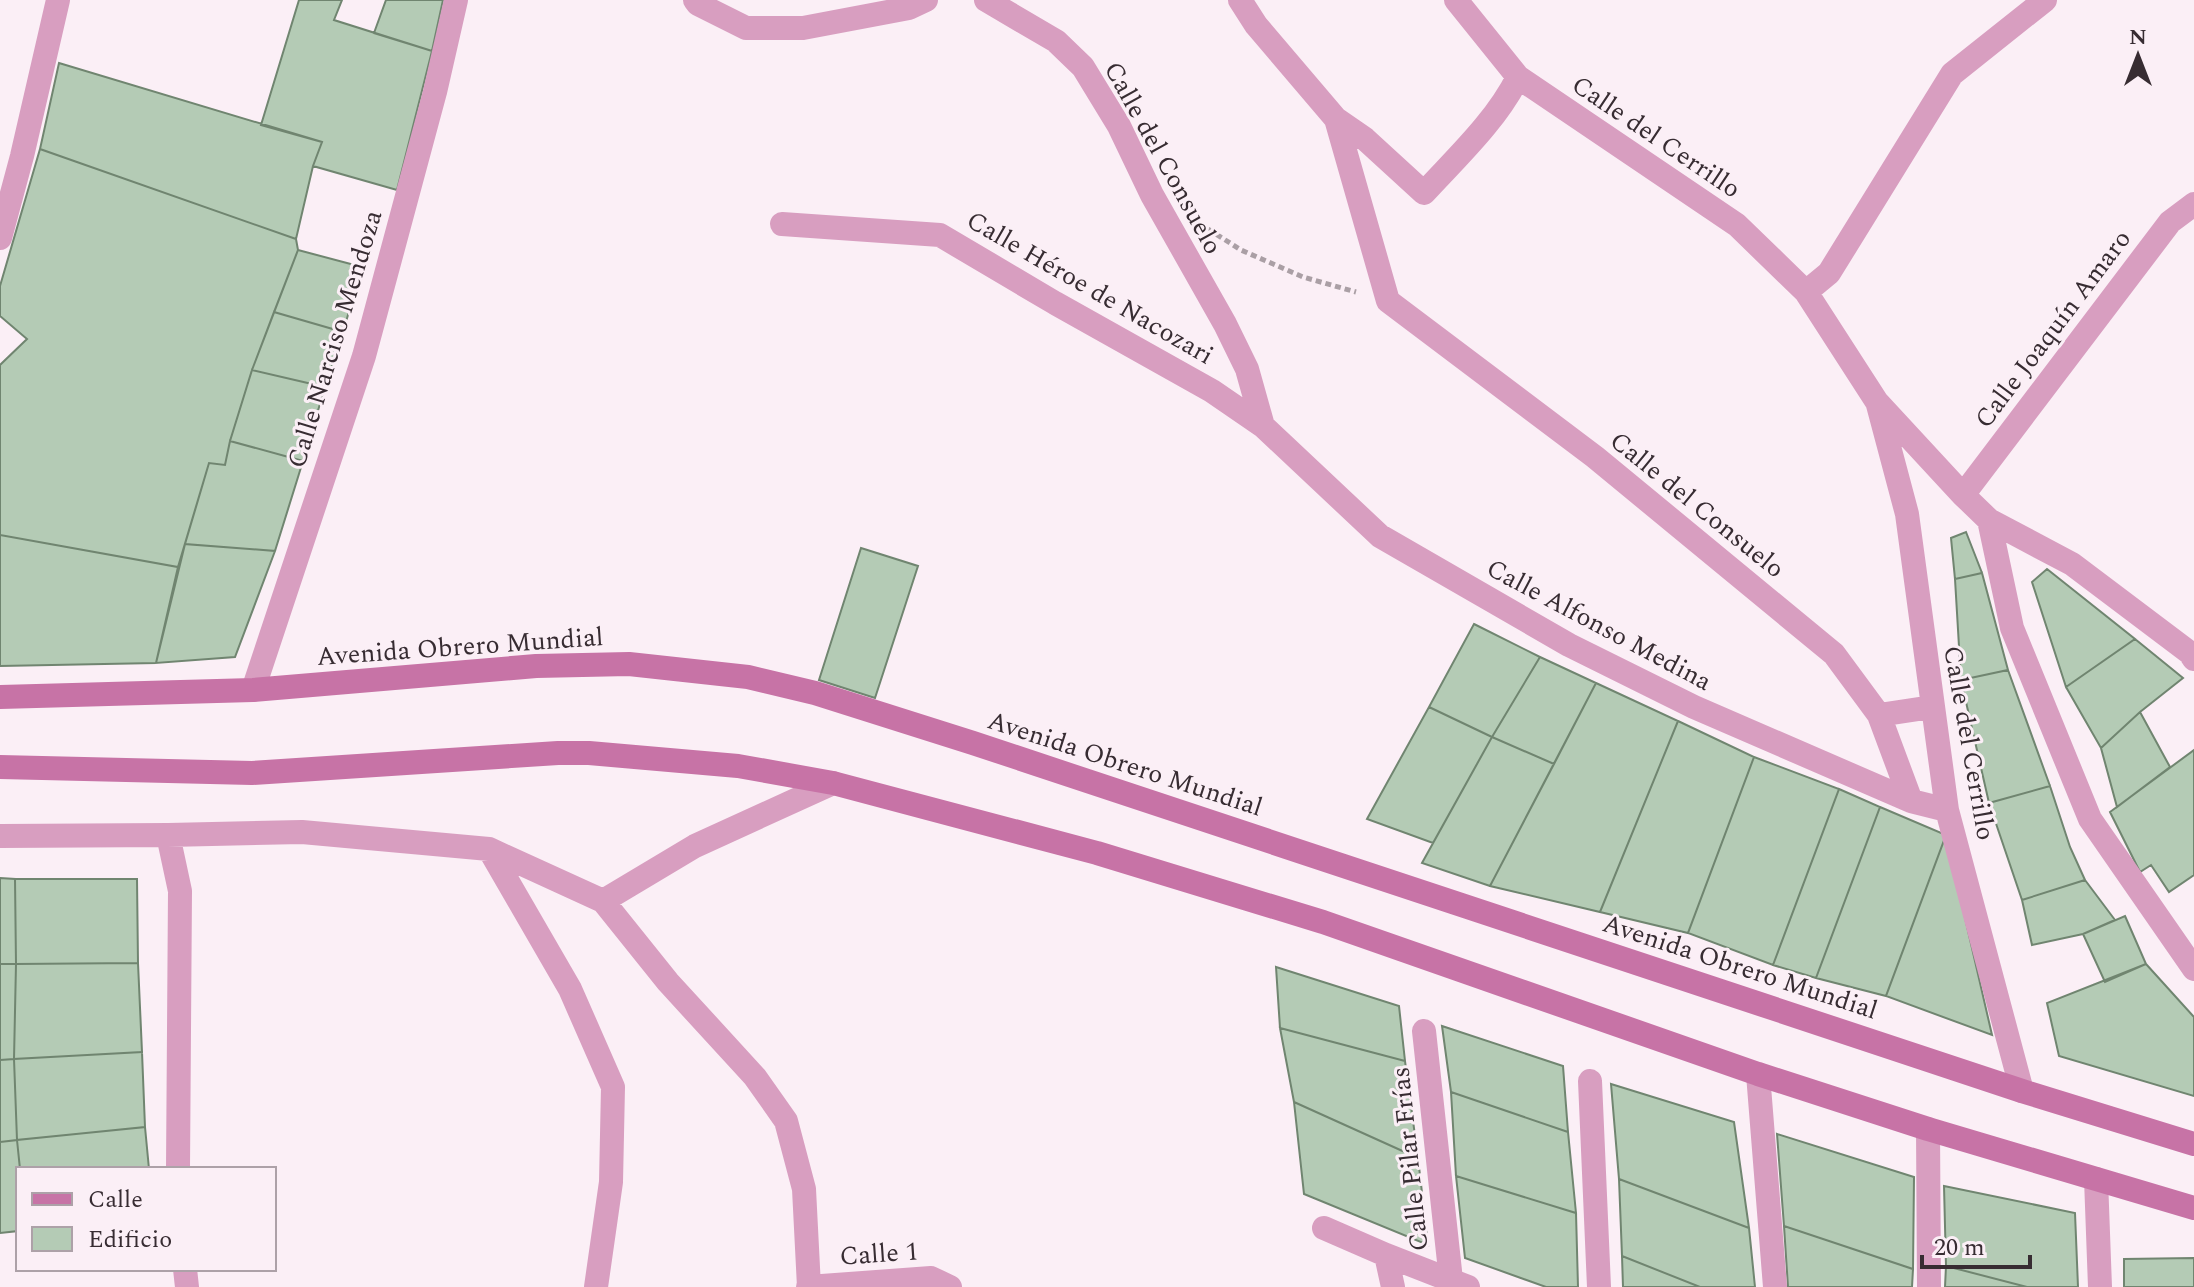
<svg xmlns="http://www.w3.org/2000/svg" width="2194" height="1287" viewBox="0 0 2194 1287" font-family="Spectral,serif">
  <style>
    .building { fill: #b4cbb5; stroke: #708570; stroke-width: 2 }
    .lines { fill: none; stroke-linecap: round; stroke-linejoin: round }
    .path { stroke: #aa9fa5; stroke-width: 5; stroke-dasharray: 6 4; stroke-linecap: butt }
    .street { stroke: #d89ec0; stroke-width: 24 }
    .secondary { stroke: #c773a6; stroke-width: 24 }
    .labels { text-anchor: middle; dominant-baseline: central; stroke-width: 6; stroke-linejoin: round; paint-order: stroke }
    .street-label { font-size: 26px; fill: #372c32; stroke: #fbeff6 }
  </style>
  <rect width="100%" height="100%" fill="#fbeff6"/>
  <path class="building" d="M299,0H342L334,20L432,51L397,190L313,166L322,142L261,125Z
    M386,0H443L432,51L374,33Z
    M59,63L322,142L313,166L296,239L40,149Z
    M40,149L296,239L298,250L252,370L230,441L225,465L209,463L178,567L0,535V365L27,339L0,316V286Z
    M298,250L362,267L343,332L274,312Z
    M274,312L343,332L325,387L252,370Z
    M252,370L325,387L303,461L230,441Z
    M230,441L303,461L275,551L185,544L209,463L225,465Z
    M1966,532L1982,573L1955,579L1951,538Z
    M0,535L178,567L156,663L0,666Z
    M185,544L275,551L235,657L156,663Z
    M861,548L918,566L875,698L819,680Z
    M2047,569L2135,639L2066,687L2032,582Z
    M1982,573L2008,670L1961,680L1955,579Z
    M1474,624L1540,657L1492,737L1429,707Z
    M2135,639L2183,678L2140,712L2101,748L2066,687Z
    M1540,657L1596,683L1554,764L1492,737Z
    M2008,670L2050,786L1989,803L1961,680Z
    M1596,683L1678,721L1600,912L1490,886Z
    M1429,707L1492,737L1433,843L1367,819Z
    M2140,712L2170,767L2117,807L2101,748Z
    M1678,721L1754,757L1688,933L1600,912Z
    M1492,737L1554,764L1490,886L1422,863Z
    M2194,750V875L2169,892L2151,865L2140,872L2110,812Z
    M1754,757L1839,789L1773,965L1688,933Z
    M2050,786L2070,847L2085,880L2022,900L1989,803Z
    M1839,789L1880,807L1816,978L1773,965Z
    M1880,807L1946,835L1886,996L1816,978Z
    M1946,835L1992,1035L1886,996Z
    M0,878L15,879L16,964H0Z
    M15,879H137L138,963L16,964Z
    M2085,880L2115,920L2083,934L2032,945L2022,900Z
    M2125,916L2146,964L2105,982L2083,934Z
    M138,963L142,1052L14,1059L16,964Z
    M0,964H16L14,1059L0,1060Z
    M2146,964L2194,1017V1096L2059,1056L2047,1003Z
    M1276,967L1399,1006L1405,1061L1280,1028Z
    M1442,1026L1563,1066L1568,1132L1451,1092Z
    M1280,1028L1405,1061L1418,1158L1294,1102Z
    M142,1052L145,1127L17,1140L14,1059Z
    M14,1059L17,1140L0,1142V1060Z
    M1611,1084L1734,1122L1749,1228L1619,1179Z
    M1451,1092L1568,1132L1576,1213L1456,1176Z
    M1294,1102L1418,1158L1428,1245L1304,1194Z
    M145,1127L149,1169H20L17,1140Z
    M1777,1134L1914,1177L1913,1269L1784,1226Z
    M17,1140L20,1169H18V1231L0,1233V1142Z
    M1456,1176L1576,1213L1578,1287H1546L1465,1258Z
    M1619,1179L1749,1228L1755,1287H1700L1622,1256Z
    M1944,1186L2075,1213L2078,1287H2027L1946,1266Z
    M1784,1226L1913,1269L1912,1287H1788Z
    M1622,1256L1700,1287H1623Z
    M2194,1258V1287H2124V1259Z
    M1946,1266L2027,1287H1945Z"/>
  <g class="lines">
    <path class="path" d="M1208,229L1241,250L1303,277L1356,292"/>
    <path class="street" d="M695,0L698,4L746,28H803L909,8L926,0
      M986,0L1056,41L1083,67L1119,126L1152,195L1225,324L1247,369L1263,426
      M1240,0L1256,25L1336,119L1365,139L1424,193C1457,157 1496,121 1518,77
      M1456,0L1518,77L1737,225L1806,292L1877,402L1963,495L1989,520L2072,564L2190,653L2194,659
      M1336,119L1388,301L1595,457L1834,654L1879,715L1911,801
      M782,224L940,235L1055,303L1212,391L1263,426L1380,536L1569,645L1694,707L1911,801L1947,810
      M0,238L22,156L58,0
      M1806,292L1829,273L1952,74L2045,0
      M1878,405L1907,514L1947,810L2022,1091
      M1963,495L2170,222L2194,204
      M1989,520L2012,628L2090,819L2194,969
      M253,690L364,356L435,92L456,0
      M1879,715L1932,707
      M168,835L180,891L178,1169
      M0,836L168,835L302,832L489,849L603,901L668,982L755,1077L786,1121L804,1189L809,1287
      M489,849L570,989L613,1087L611,1182L596,1287
      M603,901L695,846L833,783
      M1424,1031L1451,1280
      M1758,1074L1775,1287
      M1590,1081L1599,1287
      M1928,1129L1929,1287
      M2096,1179L2100,1287
      M1324,1228L1386,1255L1468,1287
      M1386,1255L1393,1287
      M185,1269L187,1287
      M808,1287L931,1278L950,1287"/>
    <path class="secondary" d="M0,697L253,690L536,666L629,664L748,677L815,693L973,743L2022,1091L2194,1144
      M0,767L252,773L558,753H589L738,766L833,783L1097,853L1323,922L1758,1074L1928,1129L2194,1208"/>
  </g>
  <g class="labels">
    <g class="street-label">
      <text transform="translate(1656 137) rotate(34)">Calle del Cerrillo</text>
      <text transform="translate(1163 158) rotate(61)">Calle del Consuelo</text>
      <text transform="translate(1090 288) rotate(30)">Calle Héroe de Nacozari</text>
      <text transform="translate(2053 329) rotate(-53)">Calle Joaquín Amaro</text>
      <text transform="translate(335 339) rotate(-73)">Calle Narciso Mendoza</text>
      <text transform="translate(1697 505) rotate(39)">Calle del Consuelo</text>
      <text transform="translate(1599 625) rotate(28)">Calle Alfonso Medina</text>
      <text transform="translate(460 647) rotate(-4)">Avenida Obrero Mundial</text>
      <text transform="translate(1969 743) rotate(80)">Calle del Cerrillo</text>
      <text transform="translate(1125 764) rotate(18)">Avenida Obrero Mundial</text>
      <text transform="translate(1740 967) rotate(18)">Avenida Obrero Mundial</text>
      <text transform="translate(1410 1159) rotate(-96)">Calle Pilar Frías</text>
      <text transform="translate(879 1254) rotate(-4)">Calle 1</text>
    </g>
  </g>
  <rect x="16" y="1167" width="260" height="104" fill="#fbeff6" stroke="#ada1a8" stroke-width="2"/>
  <rect x="32" y="1193" width="40" height="12" fill="#c773a6" stroke="#ada1a8" stroke-width="2"/>
  <text x="88" y="1207" font-size="24" fill="#372c32">Calle</text>
  <rect x="32" y="1227" width="40" height="24" fill="#b4cbb5" stroke="#ada1a8" stroke-width="2"/>
  <text x="88" y="1247" font-size="24" fill="#372c32">Edificio</text>
  <g transform="translate(2138 56)" stroke="#fbeff6" stroke-width="6" paint-order="stroke">
  <path d="M0-6L14 30L0 20L-14 30Z" fill="#372c32"/>
  <text y="-12" font-size="22" font-weight="bold" text-anchor="middle" fill="#372c32">N</text>
  </g>
  <path d="M1922 1255v12h108v-12" fill="none" stroke="#372c32" stroke-width="4"/>
  <text x="1934" y="1255" font-size="24" fill="#372c32" stroke="#fbeff6" stroke-width="6" paint-order="stroke">20 m</text>
</svg>
